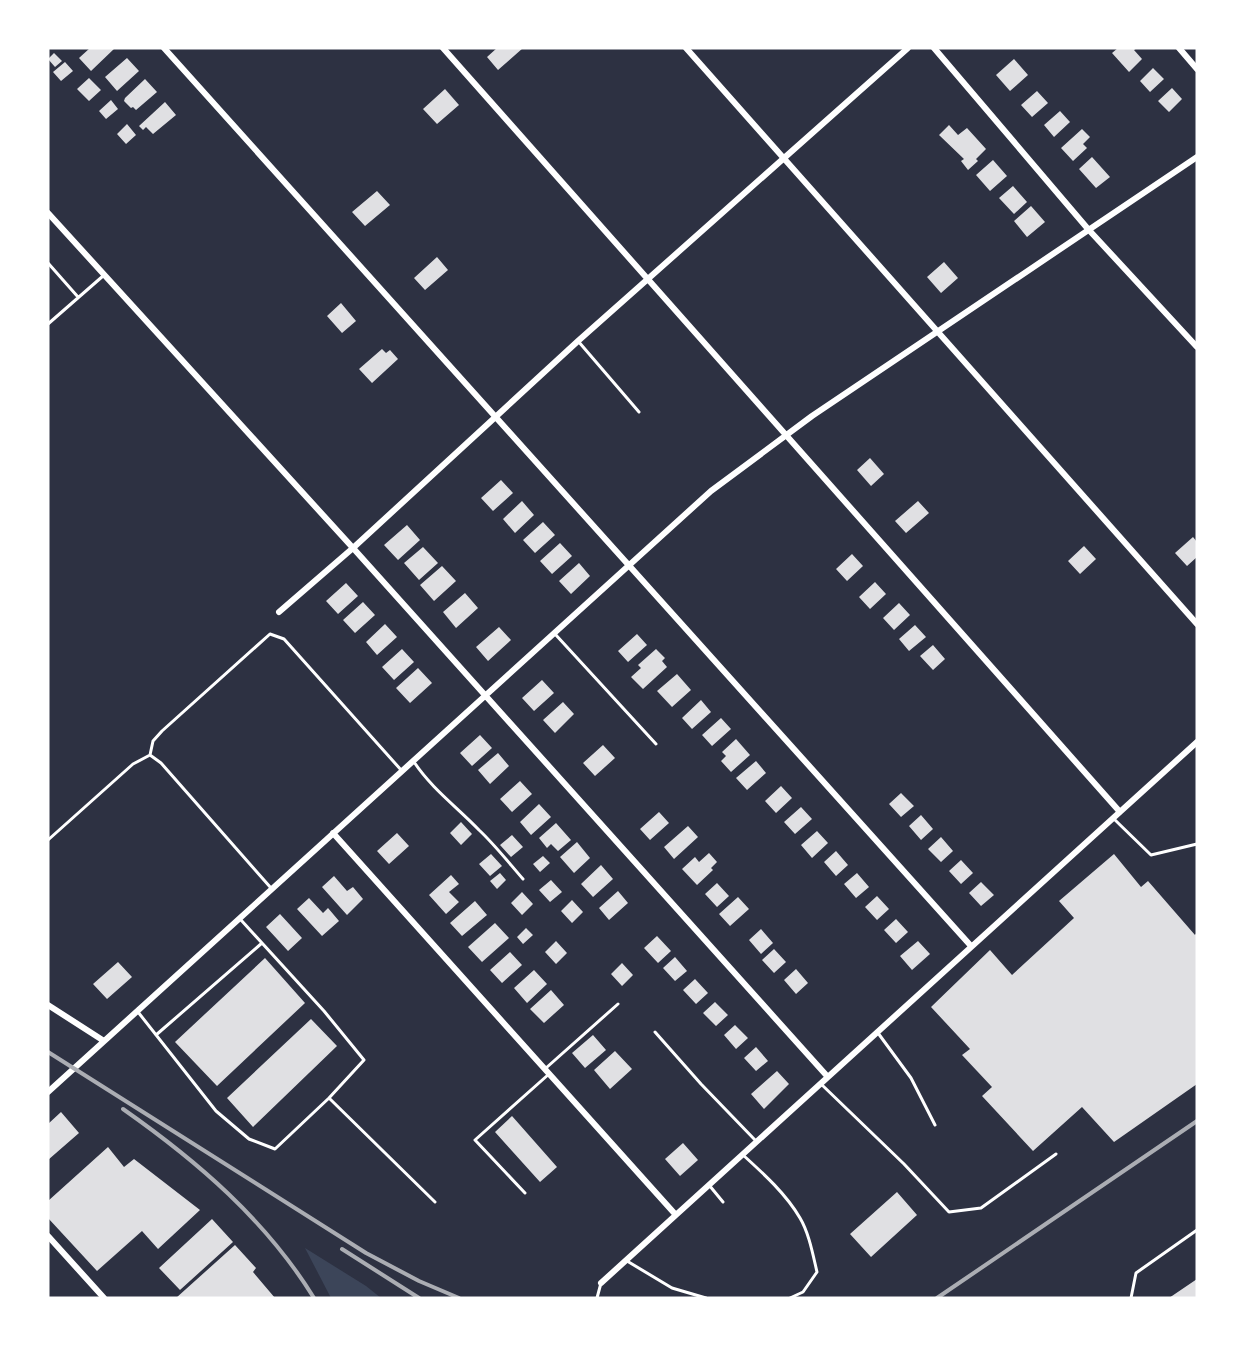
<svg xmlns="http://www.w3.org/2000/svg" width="1245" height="1346" viewBox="0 0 1245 1346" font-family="'Alegreya Sans',sans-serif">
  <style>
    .green { fill: #3c4559 }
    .building { fill: #e0e0e3 }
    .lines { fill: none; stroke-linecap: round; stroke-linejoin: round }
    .service { stroke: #fff; stroke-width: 3 }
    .minor { stroke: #fff; stroke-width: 6 }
    .rail { stroke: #abadb3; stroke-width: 4 }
  </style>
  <rect width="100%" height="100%" fill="#2d3142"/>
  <path class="green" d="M305,1248L366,1286L381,1298H331Z"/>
  <path class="building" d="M90,48H115L91,71L79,58Z
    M497,48H523L498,70L487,57Z
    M1118,48H1137L1134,50L1142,59L1129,72L1112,53Z
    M54,53L62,61L55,67L48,59Z
    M127,58L139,71L117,91L105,77Z
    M1014,59L1028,75L1010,91L996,75Z
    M65,62L73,71L61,81L53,72Z
    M1153,68L1164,79L1150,92L1140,81Z
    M89,78L101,90L89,101L77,89Z
    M145,79L157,92L136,110L133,107L131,108L124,101L125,98Z
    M1172,88L1182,99L1169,112L1158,101Z
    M445,89L459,105L437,124L423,109Z
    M1037,91L1048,103L1032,117L1021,105Z
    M111,100L118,109L106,119L99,111Z
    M165,102L176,115L153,134L146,127L143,130L139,126Z
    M1060,111L1070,122L1054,137L1044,125Z
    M127,124L136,135L126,144L117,134Z
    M949,125L958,135L967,128L986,149L976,159L978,161L968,170L961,161L964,159L939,135Z
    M1082,129L1090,137L1083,144L1087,148L1073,161L1061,148Z
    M1092,157L1110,177L1096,188L1079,169Z
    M993,160L1007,176L990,191L976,175Z
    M1013,186L1027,202L1014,214L999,198Z
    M377,191L390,205L365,226L352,212Z
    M1031,206L1045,222L1027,237L1014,221Z
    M437,257L448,270L425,290L414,278Z
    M944,262L958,278L941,293L927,277Z
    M341,303L356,321L342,333L327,316Z
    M382,349L386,353L390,350L398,359L372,383L359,369Z
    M870,458L884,474L871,486L857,470Z
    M501,480L513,493L493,511L481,498Z
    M522,501L534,515L515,533L503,519Z
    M918,501L929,513L906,533L895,521Z
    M543,522L555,535L535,553L523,540Z
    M407,525L420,540L398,560L384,545Z
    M1193,537L1197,542V557L1187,566L1175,553Z
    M560,543L572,556L552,574L540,561Z
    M1084,546L1096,559L1080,574L1068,561Z
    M423,547L438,563L419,580L404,563Z
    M852,554L863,566L847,581L836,569Z
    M579,563L590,576L571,594L559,581Z
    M442,566L456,581L434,601L420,585Z
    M875,582L886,594L870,609L859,597Z
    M346,583L358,596L338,614L326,601Z
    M465,593L478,608L456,628L443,612Z
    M363,602L375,615L355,633L343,620Z
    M899,603L910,615L894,630L883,618Z
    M385,624L397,637L377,655L366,642Z
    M915,625L926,637L909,651L899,639Z
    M499,627L511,640L488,661L476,647Z
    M637,634L647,645L628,662L618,651Z
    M933,645L945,659L933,670L920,656Z
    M402,649L414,662L394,680L382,667Z
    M656,649L665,658L662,661L667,667L643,689L631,677L641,668L638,665Z
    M418,668L432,683L410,703L396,688Z
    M677,674L691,690L672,707L657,691Z
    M542,680L554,693L534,711L522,698Z
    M701,700L711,712L692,729L682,718Z
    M563,702L574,714L555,733L543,720Z
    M721,718L731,729L712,746L702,735Z
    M480,735L492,748L472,766L460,753Z
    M736,739L750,755L731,772L721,761L726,756L722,752Z
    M603,745L615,758L595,776L583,763Z
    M498,753L509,766L490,784L478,770Z
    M756,761L766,773L747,790L736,778Z
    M520,781L532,794L512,812L500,799Z
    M781,786L792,798L776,813L765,801Z
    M901,793L914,806L901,817L889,804Z
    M539,804L551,817L531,835L520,822Z
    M801,807L812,819L795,834L784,822Z
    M659,812L669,823L650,840L640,829Z
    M921,815L933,829L921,840L909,826Z
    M461,822L472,834L461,845L450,833Z
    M556,823L571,840L558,851L551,844L547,848L539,838Z
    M688,826L698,837L674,859L664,847Z
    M817,831L828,843L812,858L801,845Z
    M397,833L409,846L389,864L377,851Z
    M512,835L523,847L511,857L500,845Z
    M941,837L953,851L941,862L928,849Z
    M577,842L590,858L574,873L560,857Z
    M836,851L848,865L836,876L824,862Z
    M709,853L717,862L711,868L713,870L697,885L682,869L695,857L699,862Z
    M491,854L502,866L490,876L479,864Z
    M1114,854L1141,887L1148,881L1195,935L1197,932V1084L1114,1142L1082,1107L1033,1151L982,1096L992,1087L962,1055L970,1049L931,1007L990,950L1012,975L1074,918L1059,901Z
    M543,856L550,863L540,872L533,864Z
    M961,860L973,873L961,884L949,871Z
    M601,865L613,879L593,897L581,884Z
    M500,873L506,880L497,889L490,881Z
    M857,873L869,887L856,898L844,884Z
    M451,875L459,884L449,892L459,902L446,914L429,895Z
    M334,876L347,891L353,887L363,899L347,915L322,887Z
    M551,880L562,892L550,902L539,890Z
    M981,882L994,895L981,906L969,893Z
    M717,883L729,896L717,907L705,894Z
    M618,891L628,903L609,920L599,908Z
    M522,892L533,904L522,915L511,903Z
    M877,896L889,909L877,920L865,907Z
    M738,897L749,909L730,926L719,914Z
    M309,898L323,913L328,908L339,921L322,936L297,909Z
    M572,900L583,912L572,923L561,911Z
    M475,901L487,915L462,936L450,923Z
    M280,914L302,938L288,951L266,927Z
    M896,919L908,932L896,943L884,930Z
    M495,923L509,938L482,962L468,947Z
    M526,928L533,935L523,944L517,937Z
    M761,929L773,943L761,954L749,940Z
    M657,936L671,951L658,963L644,948Z
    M556,941L567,953L556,964L545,952Z
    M918,941L930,954L912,970L900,956Z
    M774,949L786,962L774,973L762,960Z
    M510,952L522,965L502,983L490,970Z
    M675,957L687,971L675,981L663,968Z
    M265,958L305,1003L217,1086L175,1042Z
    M118,962L132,977L107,999L93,984Z
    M622,963L633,975L622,986L611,974Z
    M796,969L808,983L796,994L784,980Z
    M534,970L547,984L527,1003L514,988Z
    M695,979L708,993L696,1004L683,990Z
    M551,990L564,1005L544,1023L530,1009Z
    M715,1002L728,1015L716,1026L703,1013Z
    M311,1019L337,1046L253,1127L227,1098Z
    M735,1025L748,1038L736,1049L724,1035Z
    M593,1035L606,1050L585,1068L572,1053Z
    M756,1047L768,1061L756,1071L744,1058Z
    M615,1051L632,1069L610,1089L594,1070Z
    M777,1071L789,1084L764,1109L751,1094Z
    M61,1112L79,1133L48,1160V1124Z
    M512,1116L557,1167L540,1182L495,1132Z
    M683,1143L698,1160L680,1176L665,1159Z
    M108,1147L124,1167L134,1159L200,1210L158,1249L142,1231L97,1271L48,1218V1201Z
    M897,1192L917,1215L871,1257L850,1234Z
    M212,1219L233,1242L180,1290L159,1268Z
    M235,1245L256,1268L253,1272L275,1298H176Z
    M1197,1279V1298H1169Z"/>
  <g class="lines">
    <path class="service" d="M48,263L78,297
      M48,324L103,276
      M578,341L639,412
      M555,634L656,744
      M150,755L153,741L162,731L270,634L284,639L402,771
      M414,762C432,789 457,807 479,830C495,845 509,863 523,879
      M1114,819L1151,855L1197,844
      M48,840L133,764L150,755L161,763L271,888
      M138,1012L216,1111L249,1139L275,1149L329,1098L364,1060L324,1011L241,920
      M655,1032L701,1084L756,1141
      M878,1033L911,1078L935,1125
      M156,1035L262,943
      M546,1068L618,1004
      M821,1084L904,1164L949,1212L981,1208L1056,1154
      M329,1098L435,1202
      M743,1155C764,1174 786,1194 800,1218C809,1233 813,1255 817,1272L803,1292L790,1298
      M709,1185L723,1202
      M525,1193L475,1140L549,1074
      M627,1261L672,1288L706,1298
      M597,1298L601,1283
      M1131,1298L1136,1273L1197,1230"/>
    <path class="minor" d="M164,48L971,946
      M443,48L1120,812
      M686,48L1197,624
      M934,48L1088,229L1197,347
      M1179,48L1197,69
      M48,213L353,548L827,1076
      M279,612L353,548L578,341L908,48
      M333,833L675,1214
      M48,1005L104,1041
      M48,1092L711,491L812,416L1197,157
      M48,1236L104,1298
      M601,1283L1197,742"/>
    <path class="rail" d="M48,1052L366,1253L419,1281L459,1298
      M123,1109C197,1161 266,1220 314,1298
      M342,1249L419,1298
      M937,1298L1197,1121"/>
  </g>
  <rect width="1245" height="1346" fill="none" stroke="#ffffff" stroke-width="99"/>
</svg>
